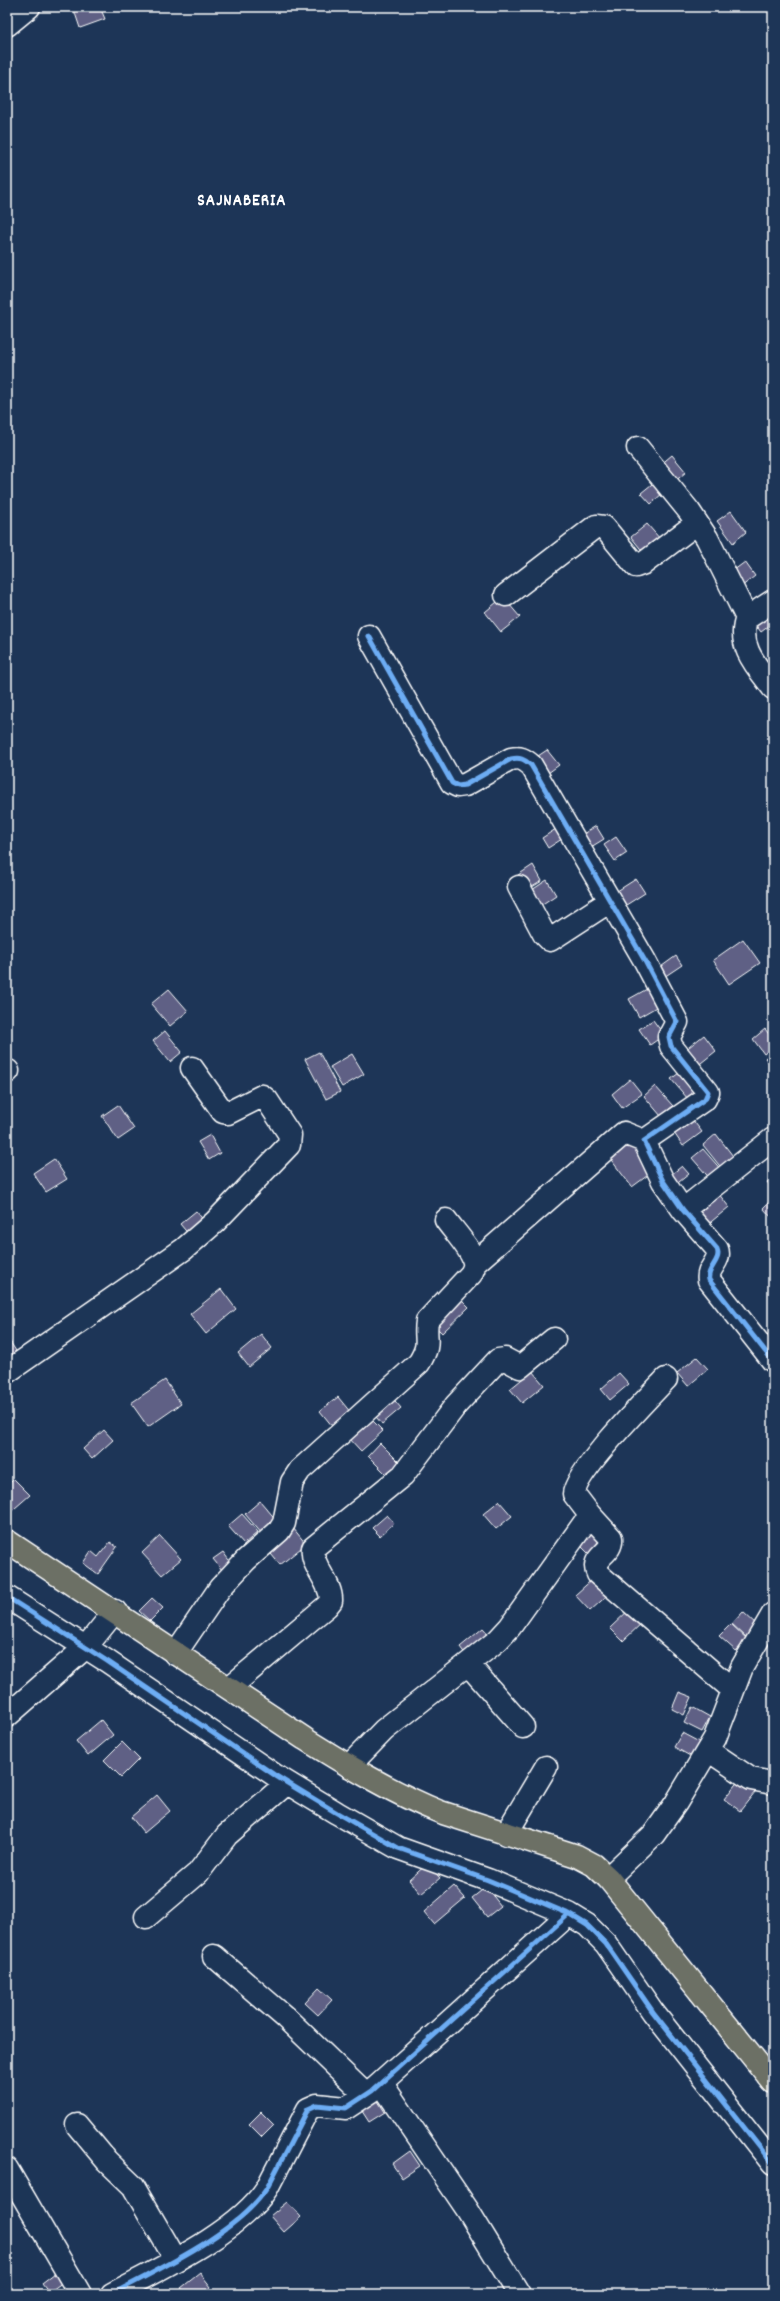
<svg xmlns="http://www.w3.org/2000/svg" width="780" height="2301" viewBox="0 0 780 2301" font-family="Dekko,sans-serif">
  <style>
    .building { fill: #5e6185; stroke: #fff }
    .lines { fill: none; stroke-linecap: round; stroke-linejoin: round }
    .minor-casing { stroke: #fff; stroke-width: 25 }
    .major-casing { stroke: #fff; stroke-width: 25 }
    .minor { stroke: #1d3557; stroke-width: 22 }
    .major { stroke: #6c7065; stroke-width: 22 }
    .cycleway-casing { stroke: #1d3557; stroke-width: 8 }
    .cycleway { stroke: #6dadf4; stroke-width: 5 }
    .labels { text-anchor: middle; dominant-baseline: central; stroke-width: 3.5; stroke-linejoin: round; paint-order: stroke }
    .district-label { font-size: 17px; font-weight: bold; letter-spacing: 1px; fill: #fff; stroke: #1d3557 }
  </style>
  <rect width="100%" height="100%" fill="#1d3557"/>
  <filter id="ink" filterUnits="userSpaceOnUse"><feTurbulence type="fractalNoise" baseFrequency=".025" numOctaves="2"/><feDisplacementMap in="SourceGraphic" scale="8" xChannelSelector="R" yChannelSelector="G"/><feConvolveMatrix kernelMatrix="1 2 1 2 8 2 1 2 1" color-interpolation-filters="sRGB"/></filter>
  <g filter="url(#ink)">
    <path class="building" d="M73,7H100L105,19L80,28Z
      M672,455L686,472L673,483L659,466Z
      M657,480L666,490L651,504L641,493Z
      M731,511L746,532L733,543L717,521Z
      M647,524L661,540L644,553L631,537Z
      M745,562L755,576L741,587L730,573Z
      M503,597L520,617L501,632L485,612Z
      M764,611L773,623L761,632L752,620Z
      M547,750L559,765L544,776L532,760Z
      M596,826L604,839L591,847L583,834Z
      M559,827L565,837L548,848L542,838Z
      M616,837L627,853L615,861L604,845Z
      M533,865L542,881L524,892L515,877Z
      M636,879L645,893L623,907L614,893Z
      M547,880L556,895L535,909L526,894Z
      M743,939L760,963L729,984L713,960Z
      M676,956L682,965L664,977L658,969Z
      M656,984L665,1002L639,1017L629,999Z
      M169,989L188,1011L170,1026L151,1004Z
      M653,1020L664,1035L650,1045L639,1029Z
      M765,1029L773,1039V1047L764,1054L753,1039Z
      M165,1031L182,1052L170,1062L153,1041Z
      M704,1035L716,1051L696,1067L684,1051Z
      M773,1051V1068L765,1058Z
      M319,1052L340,1092L326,1099L305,1059Z
      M352,1054L364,1074L342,1087L330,1067Z
      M687,1067L703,1086L688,1099L671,1079Z
      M630,1079L642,1094L622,1108L612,1094Z
      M655,1086L673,1106L661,1116L644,1096Z
      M118,1105L134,1129L118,1140L102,1116Z
      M692,1119L702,1132L683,1146L674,1133Z
      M716,1134L736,1160L723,1170L703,1145Z
      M210,1135L220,1153L209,1160L198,1142Z
      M628,1135L655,1170L632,1187L605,1152Z
      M703,1149L723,1172L712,1181L692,1158Z
      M54,1159L67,1179L46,1192L33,1173Z
      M682,1166L689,1174L674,1186L667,1178Z
      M773,1177V1189L767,1182Z
      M715,1189L729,1207L706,1226L692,1207Z
      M773,1198V1219L763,1208Z
      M196,1211L206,1223L190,1236L180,1224Z
      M221,1289L236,1309L206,1334L190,1314Z
      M459,1297L469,1307L442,1333L432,1323Z
      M261,1334L272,1348L249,1367L238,1353Z
      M7,1337L16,1351L7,1357Z
      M697,1357L708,1369L688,1386L677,1373Z
      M532,1371L544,1385L522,1403L510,1389Z
      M619,1373L629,1384L610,1400L601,1389Z
      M165,1380L181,1404L148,1427L131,1403Z
      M390,1395L401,1408L382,1424L371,1411Z
      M338,1397L351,1413L333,1427L320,1411Z
      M369,1417L383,1431L361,1451L348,1437Z
      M104,1430L113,1440L92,1459L83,1449Z
      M380,1443L405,1468L393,1481L368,1456Z
      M14,1479L30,1495L7,1515V1486Z
      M260,1501L278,1522L263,1535L245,1514Z
      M499,1501L512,1516L496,1529L483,1514Z
      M242,1514L258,1532L244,1544L228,1526Z
      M387,1515L394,1523L380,1536L372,1528Z
      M293,1528L306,1544L280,1565L267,1549Z
      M593,1530L605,1542L591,1556L579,1544Z
      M160,1536L181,1559L162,1575L142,1553Z
      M110,1542L117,1547L98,1574L83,1563L91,1551L98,1557Z
      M223,1552L231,1563L222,1570L213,1559Z
      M596,1576L611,1592L590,1611L575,1595Z
      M152,1598L163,1608L150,1621L139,1611Z
      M632,1607L645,1620L623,1641L610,1628Z
      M743,1612L757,1625L746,1637L732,1624Z
      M731,1624L747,1639L736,1651L719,1636Z
      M483,1628L493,1639L469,1659L460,1647Z
      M679,1692L692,1697L684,1715L672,1709Z
      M692,1707L710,1717L702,1732L684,1723Z
      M101,1720L113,1735L88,1756L76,1741Z
      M682,1733L699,1742L692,1757L674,1747Z
      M122,1742L139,1759L121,1777L104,1760Z
      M739,1780L755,1792L740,1811L724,1799Z
      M157,1795L170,1811L144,1833L131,1817Z
      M427,1864L440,1878L421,1894L409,1880Z
      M454,1886L465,1898L434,1924L424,1912Z
      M486,1887L501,1906L487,1917L472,1898Z
      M319,1988L332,2000L318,2015L305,2003Z
      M376,2098L385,2112L369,2122L360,2108Z
      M261,2112L274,2125L262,2137L249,2124Z
      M410,2151L420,2166L402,2178L392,2164Z
      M287,2202L301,2217L284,2232L270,2216Z
      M59,2270L66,2280L49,2292L42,2283Z
      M200,2273L211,2287L203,2294H185L181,2288Z"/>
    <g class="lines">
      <g class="minor-casing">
        <path id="minor" d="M7,25L29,7
          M638,448L689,511L707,538L747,618L773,601
          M506,595L596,526L604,527L636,566L644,563L697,523
          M747,618C736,645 757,667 773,688
          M369,636L452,783L458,786L465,785L511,759C520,757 524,759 531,765L645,961L677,1022L669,1037L671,1046L708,1092L705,1099L644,1141L663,1181L683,1210L717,1249C722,1261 706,1268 709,1280L773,1361
          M519,887L544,934L550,940L610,901
          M7,1072L8,1071
          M683,1210L773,1139
          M474,1261L475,1263L624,1133L644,1141
          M7,1372L184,1249L215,1222L289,1145L290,1135L267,1100L262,1096L228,1113L223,1112L192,1068
          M590,1515L611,1538C613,1555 589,1556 598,1574L733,1690
          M7,1597L107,1661L276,1776L337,1813L398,1848L488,1880L569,1914L587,1925L606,1944L653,2012L773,2164
          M175,1654L220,1588L246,1560L279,1531L284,1523L292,1482L300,1470L419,1363C432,1342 424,1341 427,1321L471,1274C473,1270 475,1267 474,1262C472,1250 453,1230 446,1220
          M468,1664L523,1727
          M229,1688L327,1606L331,1601C332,1582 310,1566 313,1548L403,1475L456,1405L498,1360L505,1359L520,1367L554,1339
          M7,1716L86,1647L115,1611
          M708,1750L751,1779L773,1783
          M349,1766L384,1730L498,1640L510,1627L590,1515L574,1494C575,1472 648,1398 666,1379
          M506,1834L546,1767
          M608,1878L654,1834L676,1803L715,1738L742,1667L773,1614
          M146,1917L198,1873L227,1835L287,1783
          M214,1956L286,2018L366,2095
          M382,2084L467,2209L519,2294
          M77,2125L107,2161L133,2186L176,2260
          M7,2169L80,2294
          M112,2294C159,2269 239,2232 267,2188L308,2109L317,2105L346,2108L372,2091L569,1914"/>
      </g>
      <g class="major-casing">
        <path id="major" d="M7,1541L305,1739C348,1766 393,1793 440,1812L577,1856L594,1865L608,1878L773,2082"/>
      </g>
      <use href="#minor" class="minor"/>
      <use href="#major" class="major"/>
      <g class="cycleway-casing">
        <path id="cycleway" d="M369,636L452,783L458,786L465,785L511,759C520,757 524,759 531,765L645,961L677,1022L669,1037L671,1046L708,1092L705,1099L644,1141L663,1181L683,1210L717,1249C722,1261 706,1268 709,1280L773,1361
          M7,1597L107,1661L276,1776L337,1813L398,1848L488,1880L569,1914L587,1925L606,1944L653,2012L773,2164
          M112,2294C159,2269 239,2232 267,2188L308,2109L317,2105L346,2108L372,2091L569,1914"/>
      </g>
      <use href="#cycleway" class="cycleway"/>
    </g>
  </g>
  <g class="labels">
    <g class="district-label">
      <text x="242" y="202">SAJNABERIA</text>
    </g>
  </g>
  <rect width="780" height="2301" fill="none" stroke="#1d3557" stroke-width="24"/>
  <rect x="12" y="12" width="756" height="2277" fill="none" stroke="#fff" stroke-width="1.5" filter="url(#ink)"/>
</svg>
